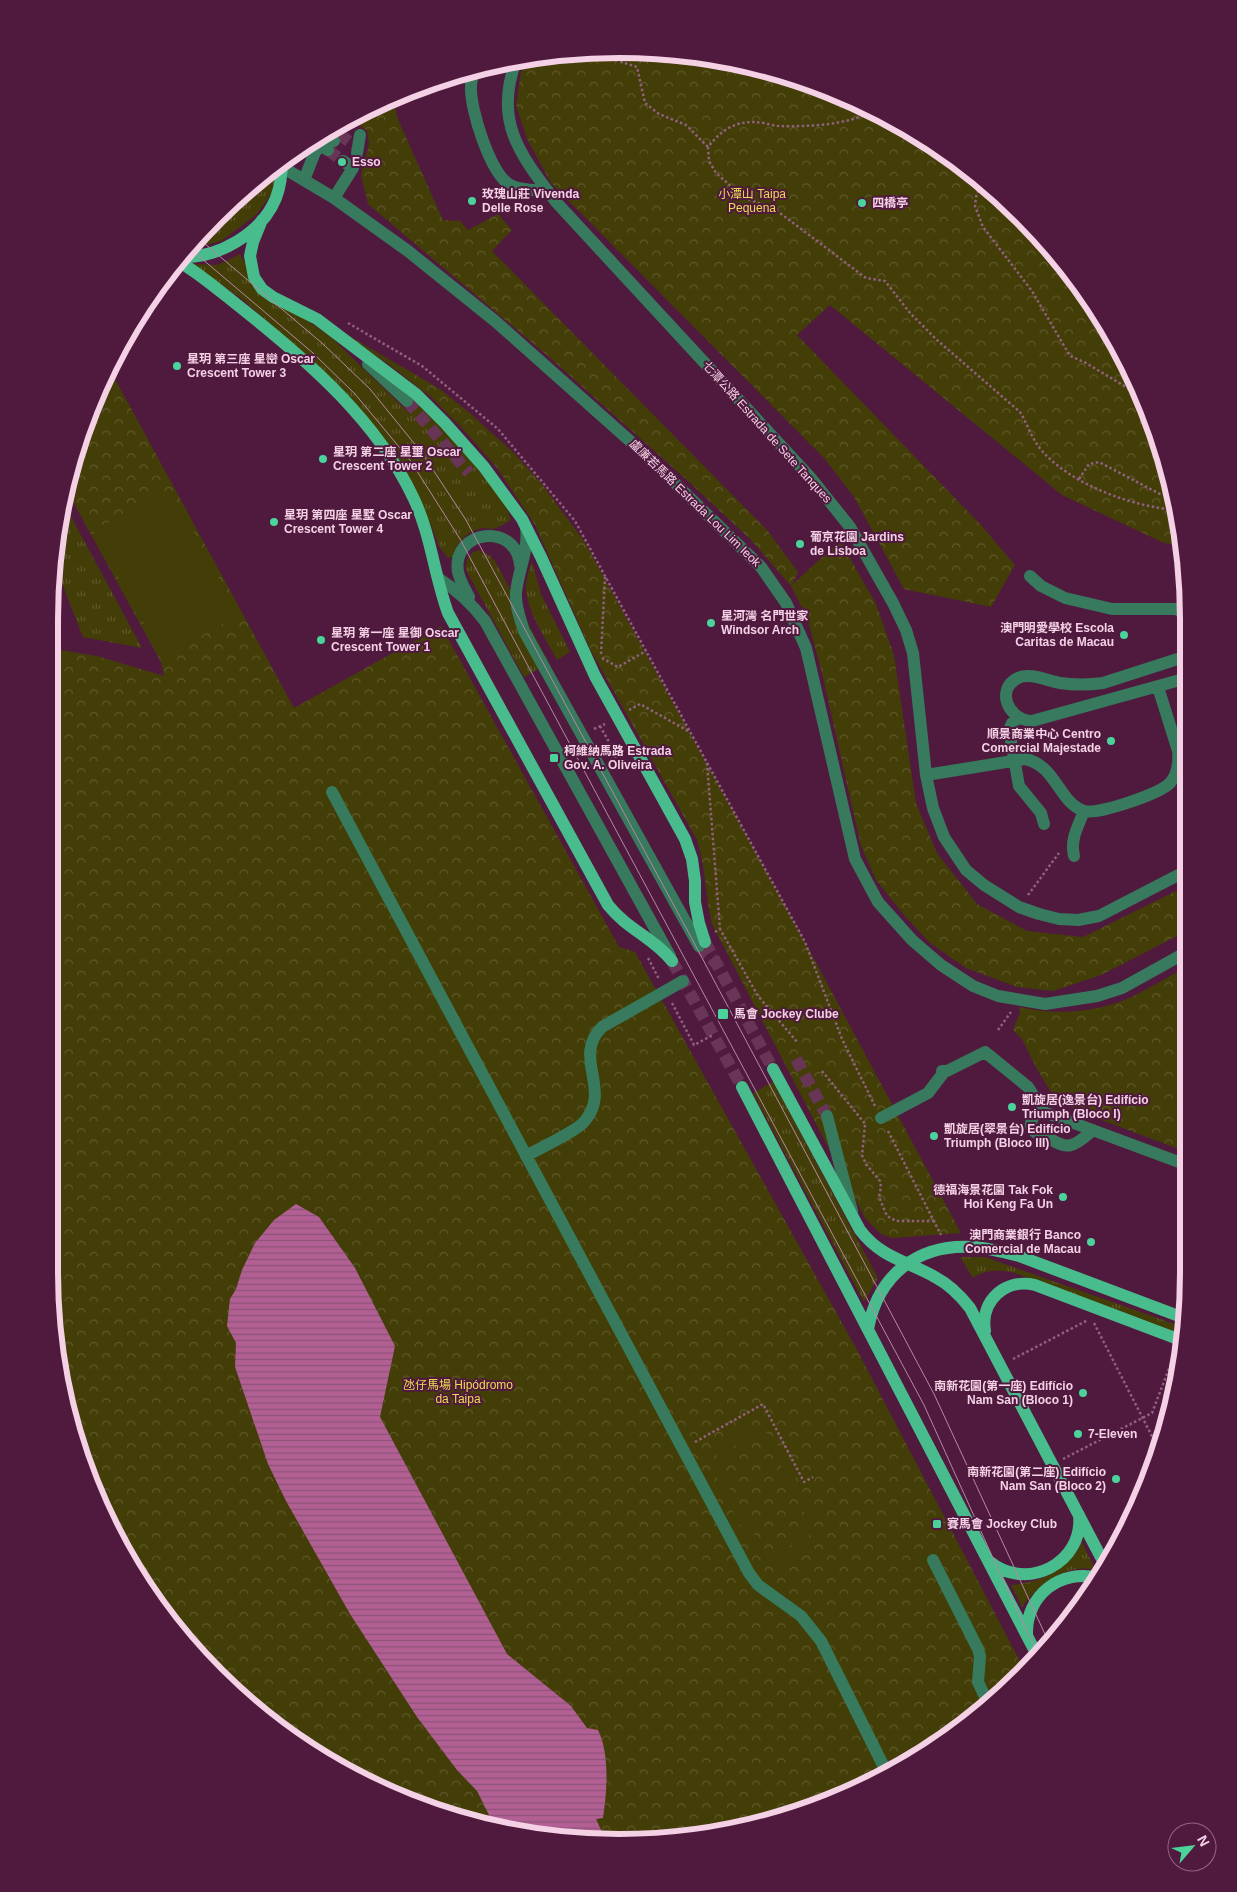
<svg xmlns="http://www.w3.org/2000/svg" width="1237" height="1892" viewBox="0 0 1237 1892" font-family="Helvetica,'Noto Sans SC',sans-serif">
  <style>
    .grass { fill: url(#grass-tufts) }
    .forest { fill: url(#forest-crowns) }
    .pitch { fill: #433d07; fill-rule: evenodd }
    .water { fill: url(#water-rules) }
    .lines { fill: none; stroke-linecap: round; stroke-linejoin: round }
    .minor-tunnel { stroke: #693557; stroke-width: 12; stroke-dasharray: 12 6; stroke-linecap: butt }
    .major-tunnel { stroke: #693557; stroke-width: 12; stroke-dasharray: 12 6; stroke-linecap: butt }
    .path { stroke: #90617f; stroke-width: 2.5; stroke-dasharray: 2.5 2.5; stroke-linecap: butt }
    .minor { stroke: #377a5d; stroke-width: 12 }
    .major { stroke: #49bc8d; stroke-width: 12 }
    .tram { stroke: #b489a3; stroke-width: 1 }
    .poi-dot { fill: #4ad49c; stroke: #501a3e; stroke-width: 2 }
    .labels { text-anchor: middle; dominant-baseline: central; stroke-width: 4; stroke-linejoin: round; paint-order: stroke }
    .poi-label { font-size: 12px; font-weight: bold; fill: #f4d1e5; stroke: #501a3e; text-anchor: start }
    .park-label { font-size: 12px; fill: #ecdc52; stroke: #501a3e }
    .street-label { font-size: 12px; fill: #f4d1e5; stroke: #501a3e }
    .rim { fill: none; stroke: #f4d1e5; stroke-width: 6 }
  </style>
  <defs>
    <pattern id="grass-tufts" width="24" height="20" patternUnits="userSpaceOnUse" patternTransform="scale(1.25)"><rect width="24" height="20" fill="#433d07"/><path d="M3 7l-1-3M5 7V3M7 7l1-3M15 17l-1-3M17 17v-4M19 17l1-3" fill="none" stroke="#5f582b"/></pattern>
    <pattern id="forest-crowns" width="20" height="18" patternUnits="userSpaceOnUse" patternTransform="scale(1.25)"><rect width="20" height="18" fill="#433d07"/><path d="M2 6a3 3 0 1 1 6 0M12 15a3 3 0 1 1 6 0" fill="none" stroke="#5f582b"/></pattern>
    <pattern id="water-rules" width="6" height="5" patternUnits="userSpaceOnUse" patternTransform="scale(1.25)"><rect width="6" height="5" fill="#b25f94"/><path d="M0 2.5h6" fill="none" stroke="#8d5478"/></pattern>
  </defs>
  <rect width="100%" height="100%" fill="#501a3e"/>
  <path class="grass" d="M278,162L272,193L256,215L221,241L202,246L189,245L271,167Z
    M240,254L249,271L292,310L331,337L409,413L416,406L402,390C430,413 454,441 477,468C490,484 505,499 511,520C506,523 499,528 492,529C490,529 487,528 484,528C469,530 455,543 453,557L448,558L440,548L430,523L406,476L282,334L242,299L193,264L218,265Z
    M62,500L142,648L83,637L54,563V544Z
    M479,550L489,555L495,561L549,663L524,677L466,570C465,560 469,553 479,550Z
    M532,562L541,594L570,652L557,660C546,638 527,613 526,588C526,579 529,570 532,562Z
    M773,1082L878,1278L864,1302L753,1093Z
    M960,1257H985L1183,1327V1336L1015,1273C999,1270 986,1269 973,1278Z
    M1082,1542L1095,1569C1063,1565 1041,1582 1022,1607L1011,1585C1042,1582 1068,1570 1082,1542Z"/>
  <path class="forest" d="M581,50L693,54L801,79L903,125L994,190L1071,272L1130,367L1169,471L1181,547L1162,542L1062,495L830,305L797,335L980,524L1015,565L991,607L904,589L854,497L825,459L551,183L527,139L516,105L521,72L529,59Z
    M394,97L397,117L443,220L460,221L468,230L498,214L512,230L492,251L767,530L798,572L792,585L840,541L876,604L894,655L916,803L937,853L977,904L1027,931L1083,937L1186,886L1185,932L1101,975L1053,991L1017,987L966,968L930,943L904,915L876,880L861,846L822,673L807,617L791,586L751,540L688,481L549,357L368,204L361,175L369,144L367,131L350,118L366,108Z
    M344,333L440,389L472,415L514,453L541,483L584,541L805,942L961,1233L892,1238L881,1234L865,1218L712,924C705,896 706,868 697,840L590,649L535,525L497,468L461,427L431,397L388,364Z
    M108,366L294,708L441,626L619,947L635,952L856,1348L1024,1669L935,1747L837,1800L766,1824L693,1838L582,1842L435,1813L334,1767L271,1725L190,1649L145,1590L79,1456L54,1348V649L97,656L164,676L161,662L65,487L68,471Z
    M1185,968L1184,1151L1083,1113L1055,1099L1037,1069L1022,1039L1013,1030L1020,1013L1019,1007C1053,1015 1094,1013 1127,999C1147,990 1166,978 1185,968Z"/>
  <path class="pitch" d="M170,489L239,615L163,657L93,531Z
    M748,1429L767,1433L776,1442L813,1511C817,1542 781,1585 754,1551L717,1481L715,1468L717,1455L722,1445L730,1436ZM746,1439C757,1439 765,1441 772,1449L803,1508L806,1521L803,1531L791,1547L778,1554L767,1551L761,1546L725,1480C720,1459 726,1447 746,1439Z"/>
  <path class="water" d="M296,1204L319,1217L355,1268L395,1346L380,1417L507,1654L571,1706L587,1728L598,1730C610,1754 607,1792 603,1818L596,1819L602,1832L596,1842H582L499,1826L492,1821L477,1791L457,1770L417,1717L350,1614L286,1501L268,1464L235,1367L236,1343L227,1326L230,1299L236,1289L242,1270L255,1243L274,1220Z"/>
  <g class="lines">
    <path class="minor-tunnel" d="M339,134L354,145
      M328,150L343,161
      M407,401L469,473
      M699,946L716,963
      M796,1059L827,1116"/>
    <path class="major-tunnel" d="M705,942L773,1069
      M672,961L742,1087"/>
    <path class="path" d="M608,51L607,57L637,67L645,103L659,114L686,125L708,147
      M872,111C850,125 806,127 779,126C774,126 769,124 764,123C738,119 723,128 708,147L709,161L716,173L743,197L776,210L866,278L885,281L910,313L937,340L1020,412C1028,425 1032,440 1043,452C1073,485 1131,506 1175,510
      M982,181L976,197L975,206L983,227L1032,291L1070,356L1086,363L1141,396
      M348,323L422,366L498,429L575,521L805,942L842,1039L875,1106
      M1079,479L1089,464L1099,462L1160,494H1173
      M601,654L605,577
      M602,658L618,667L646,651
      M629,710L640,704L690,732
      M600,726L617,756L611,759
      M594,729L605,724
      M1038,749L1051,741L1049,733H1046
      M707,763L720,929
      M1028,895L1059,853
      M715,932L720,929L758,996L798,1043
      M648,958L659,979
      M672,1003L694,1045L713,1035
      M998,1030L1011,1012
      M822,1071L866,1125
      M865,1125L862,1155L866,1164L880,1181L881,1187L879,1197L887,1216L896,1221H933
      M888,1131L941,1235
      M1094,1323L1157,1446
      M1013,1359L1088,1320
      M695,1442L763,1404L804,1482L813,1477
      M1063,1459L1152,1413L1175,1353"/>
    <path class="minor" d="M516,61C493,122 521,156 557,203L810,477L850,527L893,603L906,630L913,653L926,775L933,808L944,837L966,870L984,885L1019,907L1039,914L1059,919L1078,920L1099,916L1186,871
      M474,68C473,74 471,81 471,87C470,109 490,173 510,185C520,191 537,190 548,191
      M343,122L345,124
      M321,145L328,137L334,141
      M357,153L360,135
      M282,167L334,198L408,251L495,321L648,457L761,567L786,603L806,648L855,859L878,902L912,940L941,965L973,986L998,996L1045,1004L1097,996L1122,988L1185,953
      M304,180L315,152L321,145L328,150
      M334,198L353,168L343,161
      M368,364L407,401
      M526,528C529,550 518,571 516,593C515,606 520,618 524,631L699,946
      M1030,576L1041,586L1065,598L1112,609H1176L1187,614
      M438,578C457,590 471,603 485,621L670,956
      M469,597C465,589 460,581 458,572C451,530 516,521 520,565
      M1187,678L1032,721C1008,720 995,689 1018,678C1029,672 1048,681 1060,683C1074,685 1088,685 1103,683L1187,656
      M1018,718L1012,723L1009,730L1019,786L1041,813L1044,824
      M926,775L1025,759C1056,765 1059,803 1084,811C1098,815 1159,794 1170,783C1178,774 1179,762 1178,751L1158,687
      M332,792L749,1573L758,1585L801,1616L821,1641L887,1773
      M1074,856C1070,839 1078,827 1084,811
      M942,1071H947L985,1052L1028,1087L1044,1112
      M827,1116L852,1211
      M881,1118L928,1093L944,1072
      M1093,1130C1087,1135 1078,1144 1071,1145C1065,1147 1057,1143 1052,1140C1040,1136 1023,1130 1035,1115L1044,1112L1184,1164
      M526,1156C540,1148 573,1133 583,1123C614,1090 571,1058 602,1027L683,981
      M933,1560L978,1649L980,1656L978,1682L987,1701"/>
    <path class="major" d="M262,220L253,242L250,256L254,277L262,289L273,297L317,319L416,394L445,423L484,467L522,519L541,557L595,676L685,839L692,859L695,881V902L699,923L705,942
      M180,257C218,259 262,233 276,198C281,185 282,173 282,160
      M178,261C202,275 223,294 245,311C309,362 377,421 413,497C431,534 434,575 448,613L608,905C628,930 653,937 672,961
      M773,1069L860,1230C881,1258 907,1261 935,1277C950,1285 960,1295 970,1308L1105,1565
      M742,1087L1038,1657
      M868,1329C878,1275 918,1243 974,1247C989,1248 1004,1252 1019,1256L1184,1318
      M985,1331C980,1300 1006,1278 1035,1285L1183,1341
      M990,1562C1027,1592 1084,1563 1079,1515
      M1027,1634C1026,1595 1061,1568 1099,1578"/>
    <path class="tram" d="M197,237L323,344L370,389L422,453L466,520L692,939L934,1394L1050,1645
      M188,247L313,353L355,394L410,460L460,539L924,1405L1002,1578L1039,1656"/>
  </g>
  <g class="poi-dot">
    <circle cx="342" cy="162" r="5"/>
    <circle cx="472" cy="201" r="5"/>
    <circle cx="862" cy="203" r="5"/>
    <circle cx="177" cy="366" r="5"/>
    <circle cx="323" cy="459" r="5"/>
    <circle cx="274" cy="522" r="5"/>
    <circle cx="800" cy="544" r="5"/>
    <circle cx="711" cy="623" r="5"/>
    <circle cx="1124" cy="635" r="5"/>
    <circle cx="321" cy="640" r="5"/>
    <circle cx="1111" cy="741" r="5"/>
    <rect x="549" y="753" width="10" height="10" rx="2.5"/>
    <rect x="717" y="1008" width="12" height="12" rx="2.5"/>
    <circle cx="1012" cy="1107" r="5"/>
    <circle cx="934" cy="1136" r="5"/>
    <circle cx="1063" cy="1197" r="5"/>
    <circle cx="1091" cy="1242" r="5"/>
    <circle cx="1083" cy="1393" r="5"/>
    <circle cx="1078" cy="1434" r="5"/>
    <circle cx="1116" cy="1479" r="5"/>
    <rect x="932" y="1519" width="10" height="10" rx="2.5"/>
  </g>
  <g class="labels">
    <g class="poi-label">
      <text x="352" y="162">Esso</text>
      <text x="482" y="194">玫瑰山莊 Vivenda<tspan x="482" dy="14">Delle Rose</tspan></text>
      <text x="872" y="203">四橋亭</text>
      <text x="187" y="359">星玥 第三座 星巒 Oscar<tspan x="187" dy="14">Crescent Tower 3</tspan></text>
      <text x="333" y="452">星玥 第二座 星璽 Oscar<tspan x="333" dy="14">Crescent Tower 2</tspan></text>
      <text x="284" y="515">星玥 第四座 星墅 Oscar<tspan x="284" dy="14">Crescent Tower 4</tspan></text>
      <text x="810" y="537">葡京花園 Jardins<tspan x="810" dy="14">de Lisboa</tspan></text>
      <text x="721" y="616">星河灣 名門世家<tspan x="721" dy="14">Windsor Arch</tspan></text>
      <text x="1114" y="628" text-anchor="end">澳門明愛學校 Escola<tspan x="1114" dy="14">Caritas de Macau</tspan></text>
      <text x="331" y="633">星玥 第一座 星御 Oscar<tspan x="331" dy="14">Crescent Tower 1</tspan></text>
      <text x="1101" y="734" text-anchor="end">順景商業中心 Centro<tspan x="1101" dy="14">Comercial Majestade</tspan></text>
      <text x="564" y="751">柯維納馬路 Estrada<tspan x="564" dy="14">Gov. A. Oliveira</tspan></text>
      <text x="734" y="1014">馬會 Jockey Clube</text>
      <text x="1022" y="1100">凱旋居(逸景台) Edifício<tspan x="1022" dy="14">Triumph (Bloco I)</tspan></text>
      <text x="944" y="1129">凱旋居(翠景台) Edifício<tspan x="944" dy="14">Triumph (Bloco III)</tspan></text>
      <text x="1053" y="1190" text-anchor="end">德福海景花園 Tak Fok<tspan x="1053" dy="14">Hoi Keng Fa Un</tspan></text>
      <text x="1081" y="1235" text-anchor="end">澳門商業銀行 Banco<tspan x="1081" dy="14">Comercial de Macau</tspan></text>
      <text x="1073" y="1386" text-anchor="end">南新花園(第一座) Edifício<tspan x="1073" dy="14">Nam San (Bloco 1)</tspan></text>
      <text x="1088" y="1434">7-Eleven</text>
      <text x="1106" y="1472" text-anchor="end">南新花園(第二座) Edifício<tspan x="1106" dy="14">Nam San (Bloco 2)</tspan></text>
      <text x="947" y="1524">賽馬會 Jockey Club</text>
    </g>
    <g class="park-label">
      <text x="752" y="194">小潭山 Taipa<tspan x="752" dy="14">Pequena</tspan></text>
      <text x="458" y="1385">氹仔馬場 Hipódromo<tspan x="458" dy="14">da Taipa</tspan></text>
    </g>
    <g class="street-label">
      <text transform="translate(767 432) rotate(48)">七潭公路 Estrada de Sete Tanques</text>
      <text transform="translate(695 503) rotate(44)">盧廉若馬路 Estrada Lou Lim Ieok</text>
    </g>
  </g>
  <path d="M0 0H1237V1892H0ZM619 58H619A561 561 0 0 1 1180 619V1273A561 561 0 0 1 619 1834H619A561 561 0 0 1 58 1273V619A561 561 0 0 1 619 58Z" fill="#501a3e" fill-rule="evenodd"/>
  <path class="rim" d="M619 58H619A561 561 0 0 1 1180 619V1273A561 561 0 0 1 619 1834H619A561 561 0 0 1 58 1273V619A561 561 0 0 1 619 58Z"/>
  <g transform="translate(1192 1847) rotate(62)"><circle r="24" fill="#501a3e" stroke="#926381"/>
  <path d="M0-4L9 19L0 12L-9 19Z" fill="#4ad49c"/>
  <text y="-8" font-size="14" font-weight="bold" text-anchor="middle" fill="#f4d1e5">N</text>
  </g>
</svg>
